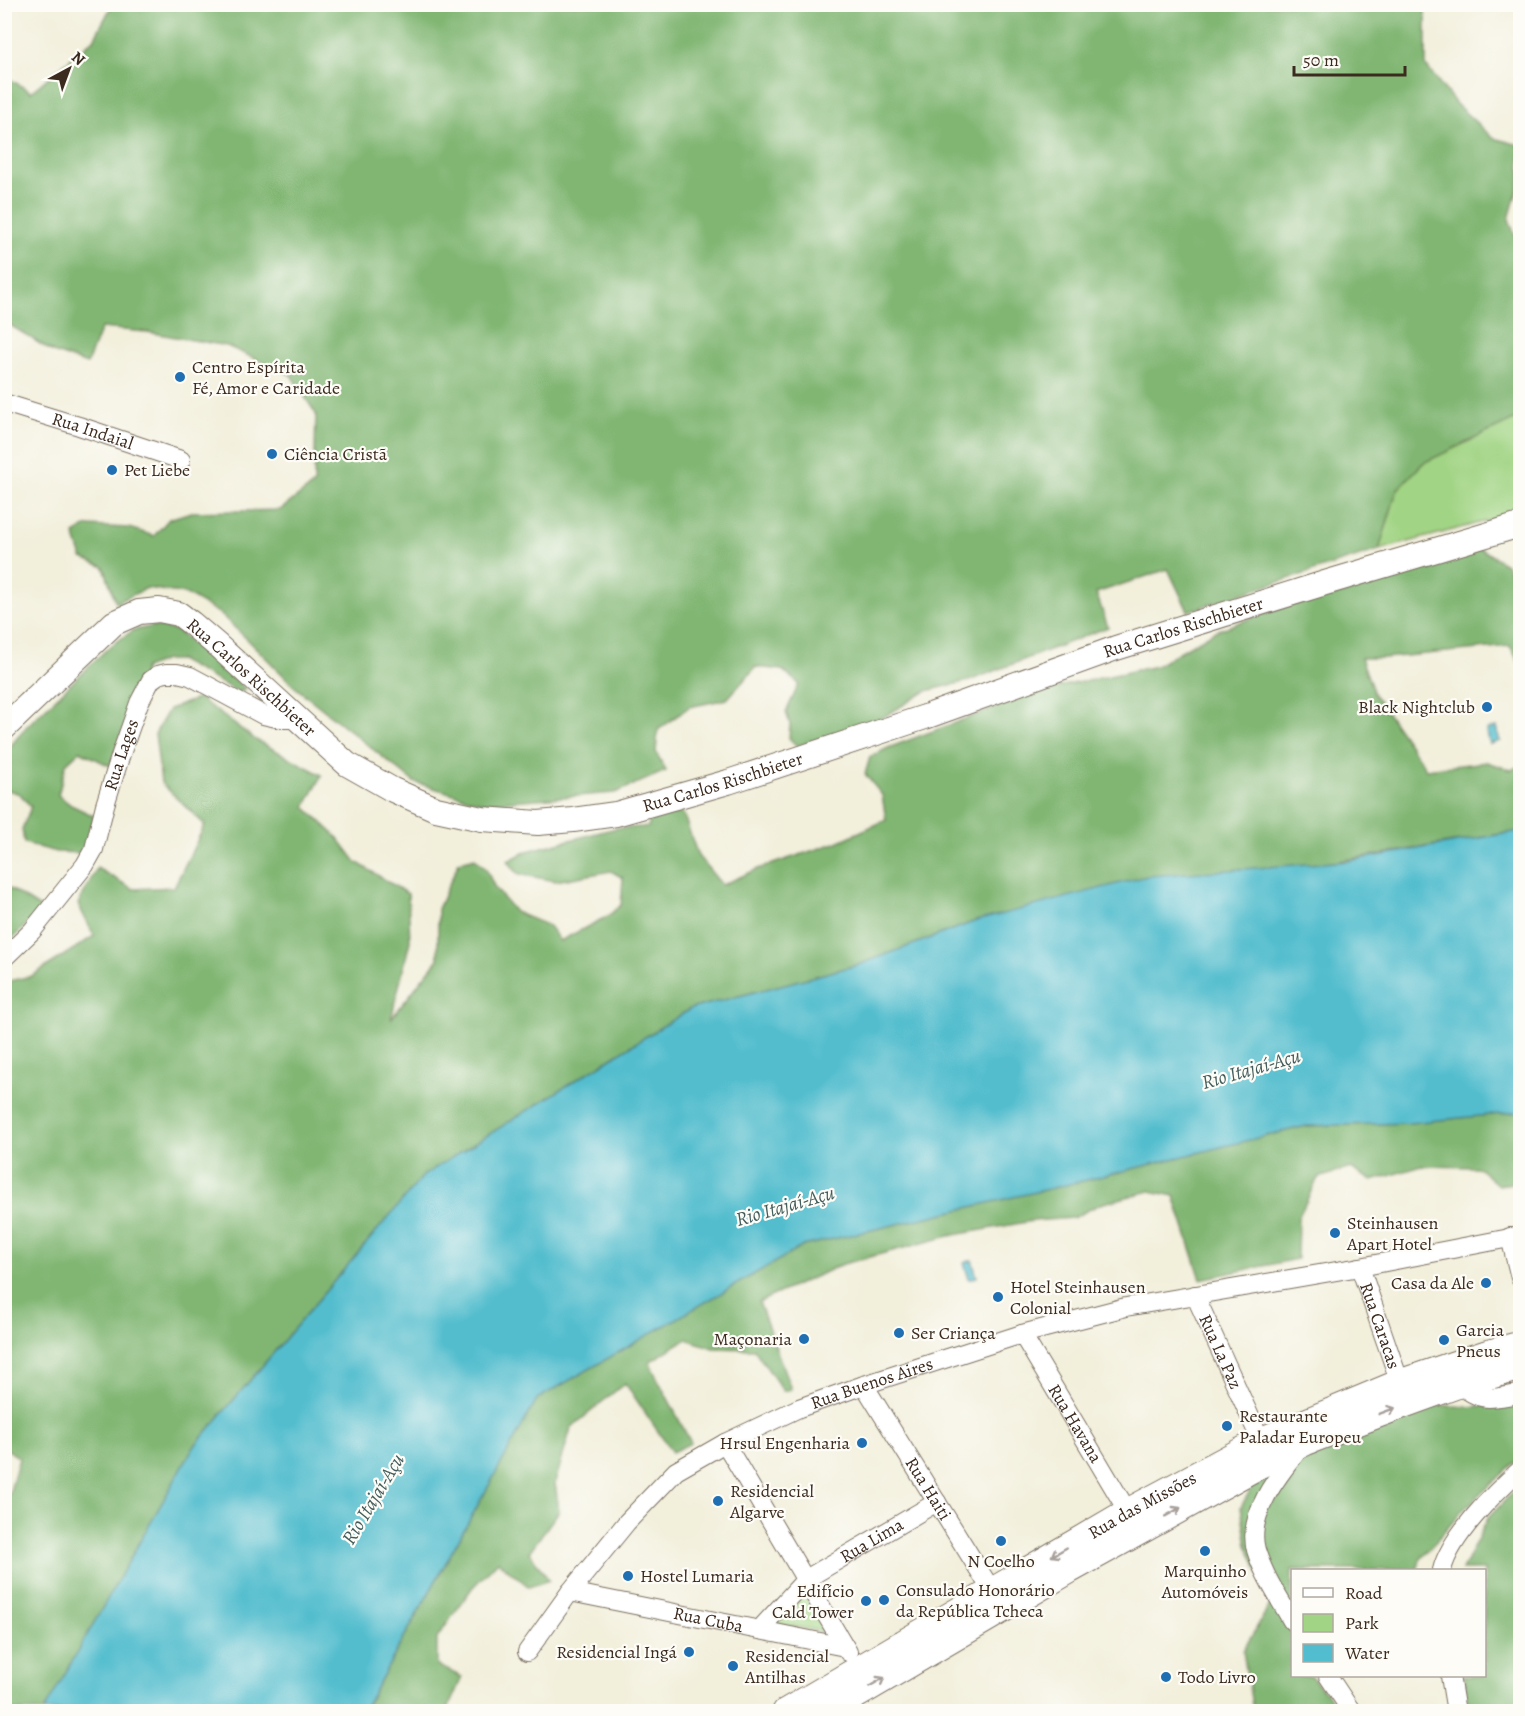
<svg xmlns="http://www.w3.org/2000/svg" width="1525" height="1716" viewBox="0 0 1525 1716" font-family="Alegreya,serif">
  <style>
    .green { fill: #a1d484; stroke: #6e7f51; stroke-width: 1.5 }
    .forest { fill: #80b672; stroke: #5e7048; stroke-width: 1.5 }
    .water { fill: #52bdce; stroke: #467476; stroke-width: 1.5 }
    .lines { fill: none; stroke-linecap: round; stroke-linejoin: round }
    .street-casing { stroke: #7b6f60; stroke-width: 20 }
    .secondary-casing { stroke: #7b6f60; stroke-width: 26 }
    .primary-casing { stroke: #7b6f60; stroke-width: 29 }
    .street { stroke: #fff; stroke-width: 18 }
    .secondary { stroke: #fff; stroke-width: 24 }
    .primary { stroke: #fff; stroke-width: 27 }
    .oneway { stroke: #a79f9a }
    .poi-dot { fill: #1f6fb2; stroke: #fdfcf7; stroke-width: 2 }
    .labels { text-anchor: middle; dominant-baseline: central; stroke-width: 4.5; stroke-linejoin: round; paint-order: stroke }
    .poi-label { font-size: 18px; fill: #3b2a1e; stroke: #fdfcf7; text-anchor: start }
    .street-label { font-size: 18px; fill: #3b2a1e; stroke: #fdfcf7 }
    .water-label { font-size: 20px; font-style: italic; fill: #435d5c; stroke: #fdfcf7 }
  </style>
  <rect width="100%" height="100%" fill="#fdfcf7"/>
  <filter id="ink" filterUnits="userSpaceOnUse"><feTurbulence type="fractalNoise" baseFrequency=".0167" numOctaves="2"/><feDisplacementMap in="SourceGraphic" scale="12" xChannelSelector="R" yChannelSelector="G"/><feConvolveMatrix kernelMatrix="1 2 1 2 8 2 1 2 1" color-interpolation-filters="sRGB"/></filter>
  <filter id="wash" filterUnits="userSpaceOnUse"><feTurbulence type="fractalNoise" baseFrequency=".008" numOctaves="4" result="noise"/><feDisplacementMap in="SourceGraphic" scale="24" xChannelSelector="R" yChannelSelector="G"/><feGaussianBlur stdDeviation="1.35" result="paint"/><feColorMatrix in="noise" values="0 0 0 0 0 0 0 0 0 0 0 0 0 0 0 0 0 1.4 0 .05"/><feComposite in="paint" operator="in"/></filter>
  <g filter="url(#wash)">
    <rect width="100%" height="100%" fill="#f2efdb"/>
    <path class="green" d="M1517,417L1520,429V512L1379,550L1397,490L1423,463Z
      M806,1589L830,1633L773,1623Z"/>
    <path class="forest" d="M112,5H1423L1426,17V66L1456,104L1493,138L1520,145V181L1509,219L1520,250V417L1423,463L1397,490L1379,550L1188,611L1168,569L1096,593L1108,627L969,681L926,691L882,718L797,746L789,738L790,724L786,712L799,684L782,670L756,667L727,699L689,707L658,730L656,752L666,771L615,793L484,803L414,782L295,687L249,641L219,613L186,594L147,588L116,603L104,567L82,558L74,534L87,526L129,528L154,536L169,519L191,512L280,510L314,484L316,414L291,375L227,346L147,332L101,328L87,364L53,352L10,325L5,324V78L11,80L31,92L94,39Z
      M1479,548L1506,564L1520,599V664L1510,646L1384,658H1361L1374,694L1426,769L1487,762L1511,770L1520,766V831L976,921L861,964L690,1009L424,1175L193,1448L44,1711H5V1509L19,1458L4,1447V982L32,976L94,936L78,904L97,868L133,889L174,887L205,825L161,783L155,734L169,709L199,698L256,740L322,775L305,807L338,838L356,862L408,894L410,941L391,1019L438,959V909L459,862L475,858L486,869L495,888L515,912L549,926L560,941L608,916L621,905L623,878L611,871L556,881L518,874L508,861L527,851L616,828L648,827L651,816L683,813L698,856L722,885L758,869L835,843L886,820L882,795L865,774L870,757L888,748L1039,691L1156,666L1213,632L1282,607L1346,593Z
      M155,626L177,631L215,661L245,689L240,693L179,660H165L145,668L110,766L80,751L66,764L58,795L71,805L94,816L85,853L56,852L24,843L22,829L31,807L20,794L5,789V753L26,727L109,647L134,630Z
      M4,885L42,909L4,947Z
      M1520,1112V1182L1498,1185L1477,1167L1422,1166L1372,1181L1351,1168L1318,1178L1298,1218L1297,1259L1201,1279L1174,1196L1150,1191L1100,1204L1073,1218L1032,1221L949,1236L843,1264L759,1302L791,1389L783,1391L754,1349L713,1348L686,1339L649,1362L691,1443L672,1452L625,1383L571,1428L555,1483L559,1511L529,1552L549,1580L529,1587L498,1561L472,1588L437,1638V1665L462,1677L447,1711L363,1712L537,1399L803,1246L1087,1180L1306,1126L1409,1123Z
      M1520,1401V1458L1464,1509L1420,1560L1417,1570H1292V1676H1311L1339,1708V1711H1253L1243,1651L1271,1603L1247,1545L1241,1507L1252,1487L1384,1421L1434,1405L1470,1407Z
      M1520,1485V1711H1470L1463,1676H1484V1570H1462L1488,1518Z"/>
    <path class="water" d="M1496,727L1500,741L1490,744L1486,730Z
      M1520,831V1112L1409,1123L1306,1126L1087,1180L803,1246L537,1399L363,1711H44L193,1448L424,1175L690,1009L861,964L976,921L1147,876L1348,861Z
      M972,1260L977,1277L969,1279L964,1263Z"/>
  </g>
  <g filter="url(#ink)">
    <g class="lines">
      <g class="street-casing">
        <g id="street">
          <path id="s1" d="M4,403L79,426L181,460"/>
          <path id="s2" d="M4,958L32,931L85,865L94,849L105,805L121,754L139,703L151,680L158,675L166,673H177L190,676L263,715L281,719H298"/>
          <path d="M1510,1237L1520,1278"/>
          <path id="s3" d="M1360,1267L1400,1383"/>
          <path id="s4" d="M1195,1295L1261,1441"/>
          <path id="s5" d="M1022,1334L1128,1512"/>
          <path d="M1459,1384C1483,1404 1491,1398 1520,1394"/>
          <path id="s6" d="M864,1385L992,1591"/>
          <path d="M725,1443L848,1652"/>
          <path d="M1442,1570C1450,1537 1494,1493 1520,1470"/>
          <path id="s7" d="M570,1592L845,1647"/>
          <path d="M1292,1621C1279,1598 1264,1576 1256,1550C1246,1514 1280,1473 1301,1447"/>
          <path id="s8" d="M760,1629L806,1579L937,1502"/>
          <path id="s9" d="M527,1652L570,1592L627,1522L676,1471L725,1443L799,1408L864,1385L1022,1334L1126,1307L1360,1267L1520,1236"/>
          <path d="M1328,1676L1352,1712"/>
          <path d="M1450,1676L1456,1712"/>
        </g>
      </g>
      <g class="secondary-casing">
        <g id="secondary">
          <path id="s10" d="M4,728L114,623L139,612L159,610L179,614L191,623L218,646L347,764L393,790L436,809L482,819L538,823L573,820L616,814L728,782L925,717L1116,648L1325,583L1520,525"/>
        </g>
      </g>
      <g class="primary-casing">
        <g id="primary">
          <path id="s11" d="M786,1712L1128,1512L1261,1441L1400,1383L1486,1354L1520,1345"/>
          <path d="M827,1712L1069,1570L1270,1459L1305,1442L1402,1405L1459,1384L1520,1367"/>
        </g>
      </g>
      <use href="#street" class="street"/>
      <use href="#secondary" class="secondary"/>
      <use href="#primary" class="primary"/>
    </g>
    <defs><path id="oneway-shaft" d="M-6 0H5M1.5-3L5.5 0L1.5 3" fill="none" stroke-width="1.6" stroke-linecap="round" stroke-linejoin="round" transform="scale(1.5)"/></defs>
    <g class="oneway">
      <use href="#oneway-shaft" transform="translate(1387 1411) rotate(-21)"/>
      <use href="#oneway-shaft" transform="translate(1173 1512) rotate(-29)"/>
      <use href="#oneway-shaft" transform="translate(1059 1552) rotate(150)"/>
      <use href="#oneway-shaft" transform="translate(877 1682) rotate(-30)"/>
    </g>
  </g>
  <g class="poi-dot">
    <circle cx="180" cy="377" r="6"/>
    <circle cx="272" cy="454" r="6"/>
    <circle cx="112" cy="470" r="6"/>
    <circle cx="1487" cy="707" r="6"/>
    <circle cx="1335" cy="1233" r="6"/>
    <circle cx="1486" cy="1283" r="6"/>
    <circle cx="998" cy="1297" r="6"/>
    <circle cx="899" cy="1333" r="6"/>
    <circle cx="804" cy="1339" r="6"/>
    <circle cx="1444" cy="1340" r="6"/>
    <circle cx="1227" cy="1426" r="6"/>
    <circle cx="862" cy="1443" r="6"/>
    <circle cx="718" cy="1501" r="6"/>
    <circle cx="1001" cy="1541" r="6"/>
    <circle cx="1205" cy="1551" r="6"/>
    <circle cx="628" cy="1576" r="6"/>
    <circle cx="884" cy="1600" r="6"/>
    <circle cx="866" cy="1601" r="6"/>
    <circle cx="689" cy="1652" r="6"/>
    <circle cx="733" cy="1666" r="6"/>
    <circle cx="1166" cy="1677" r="6"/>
  </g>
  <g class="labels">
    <g class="poi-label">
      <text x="192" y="367">Centro Espírita<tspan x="192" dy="21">Fé, Amor e Caridade</tspan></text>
      <text x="284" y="454">Ciência Cristã</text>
      <text x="124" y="470">Pet Liebe</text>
      <text x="1475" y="707" text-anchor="end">Black Nightclub</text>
      <text x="1347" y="1223">Steinhausen<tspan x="1347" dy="21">Apart Hotel</tspan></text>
      <text x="1474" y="1283" text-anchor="end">Casa da Ale</text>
      <text x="1010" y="1287">Hotel Steinhausen<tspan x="1010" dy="21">Colonial</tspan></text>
      <text x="1456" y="1330">Garcia<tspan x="1456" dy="21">Pneus</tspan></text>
      <text x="911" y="1333">Ser Criança</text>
      <text x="792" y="1339" text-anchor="end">Maçonaria</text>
      <text x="1239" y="1416">Restaurante<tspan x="1239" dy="21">Paladar Europeu</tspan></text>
      <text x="850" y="1443" text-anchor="end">Hrsul Engenharia</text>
      <text x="730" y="1491">Residencial<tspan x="730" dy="21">Algarve</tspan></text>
      <text x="1001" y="1561" text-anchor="middle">N Coelho</text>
      <text x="1205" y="1571" text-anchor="middle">Marquinho<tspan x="1205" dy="21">Automóveis</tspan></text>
      <text x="640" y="1576">Hostel Lumaria</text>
      <text x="896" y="1590">Consulado Honorário<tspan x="896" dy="21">da República Tcheca</tspan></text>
      <text x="854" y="1591" text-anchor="end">Edifício<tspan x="854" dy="21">Cald Tower</tspan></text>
      <text x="677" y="1652" text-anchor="end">Residencial Ingá</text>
      <text x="745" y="1656">Residencial<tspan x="745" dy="21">Antilhas</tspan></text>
      <text x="1178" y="1677">Todo Livro</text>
    </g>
    <g class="street-label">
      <text stroke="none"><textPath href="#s1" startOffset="93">Rua Indaial</textPath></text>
      <text stroke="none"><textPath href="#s10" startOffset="1324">Rua Carlos Rischbieter</textPath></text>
      <text stroke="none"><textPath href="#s10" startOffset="316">Rua Carlos Rischbieter</textPath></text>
      <text stroke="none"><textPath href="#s2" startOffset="240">Rua Lages</textPath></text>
      <text stroke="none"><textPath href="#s10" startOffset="838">Rua Carlos Rischbieter</textPath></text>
      <text stroke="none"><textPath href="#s3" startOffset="62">Rua Caracas</textPath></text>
      <text stroke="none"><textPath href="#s4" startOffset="62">Rua La Paz</textPath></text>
      <text stroke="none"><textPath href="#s9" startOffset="450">Rua Buenos Aires</textPath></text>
      <text stroke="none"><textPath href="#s5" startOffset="104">Rua Havana</textPath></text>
      <text stroke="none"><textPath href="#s6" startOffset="122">Rua Haiti</textPath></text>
      <text stroke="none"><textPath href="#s11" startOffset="412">Rua das Missões</textPath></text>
      <text stroke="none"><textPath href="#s8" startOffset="144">Rua Lima</textPath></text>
      <text stroke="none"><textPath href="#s7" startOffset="141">Rua Cuba</textPath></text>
    </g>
    <g class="water-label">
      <text transform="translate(1251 1069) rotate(-16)">Rio Itajaí-Açu</text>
      <text transform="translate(785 1206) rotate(-16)">Rio Itajaí-Açu</text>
      <text transform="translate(373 1499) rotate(-59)">Rio Itajaí-Açu</text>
    </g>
  </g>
  <rect width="1525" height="1716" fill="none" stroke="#fdfcf7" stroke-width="24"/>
  <rect x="1291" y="1569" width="195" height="108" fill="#fdfcf7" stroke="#afa8a0" stroke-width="1.5"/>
  <rect x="1303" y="1588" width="30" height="9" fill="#ffffff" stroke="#afa8a0" stroke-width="1.5"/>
  <text x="1345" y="1599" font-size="18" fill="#3b2a1e">Road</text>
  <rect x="1303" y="1614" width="30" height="18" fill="#a1d484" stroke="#afa8a0" stroke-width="1.5"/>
  <text x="1345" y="1629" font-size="18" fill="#3b2a1e">Park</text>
  <rect x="1303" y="1644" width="30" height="18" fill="#52bdce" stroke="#afa8a0" stroke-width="1.5"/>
  <text x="1345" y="1659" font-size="18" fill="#3b2a1e">Water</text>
  <g transform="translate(69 69) rotate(41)" stroke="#fdfcf7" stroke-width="4.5" paint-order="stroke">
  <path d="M0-4.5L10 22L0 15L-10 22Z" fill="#3b2a1e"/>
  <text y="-9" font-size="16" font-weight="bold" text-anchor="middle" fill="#3b2a1e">N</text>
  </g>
  <path d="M1294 66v9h111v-9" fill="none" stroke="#3b2a1e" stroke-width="3"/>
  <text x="1303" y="66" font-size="18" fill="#3b2a1e" stroke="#fdfcf7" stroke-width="4.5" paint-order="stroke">50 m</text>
</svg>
